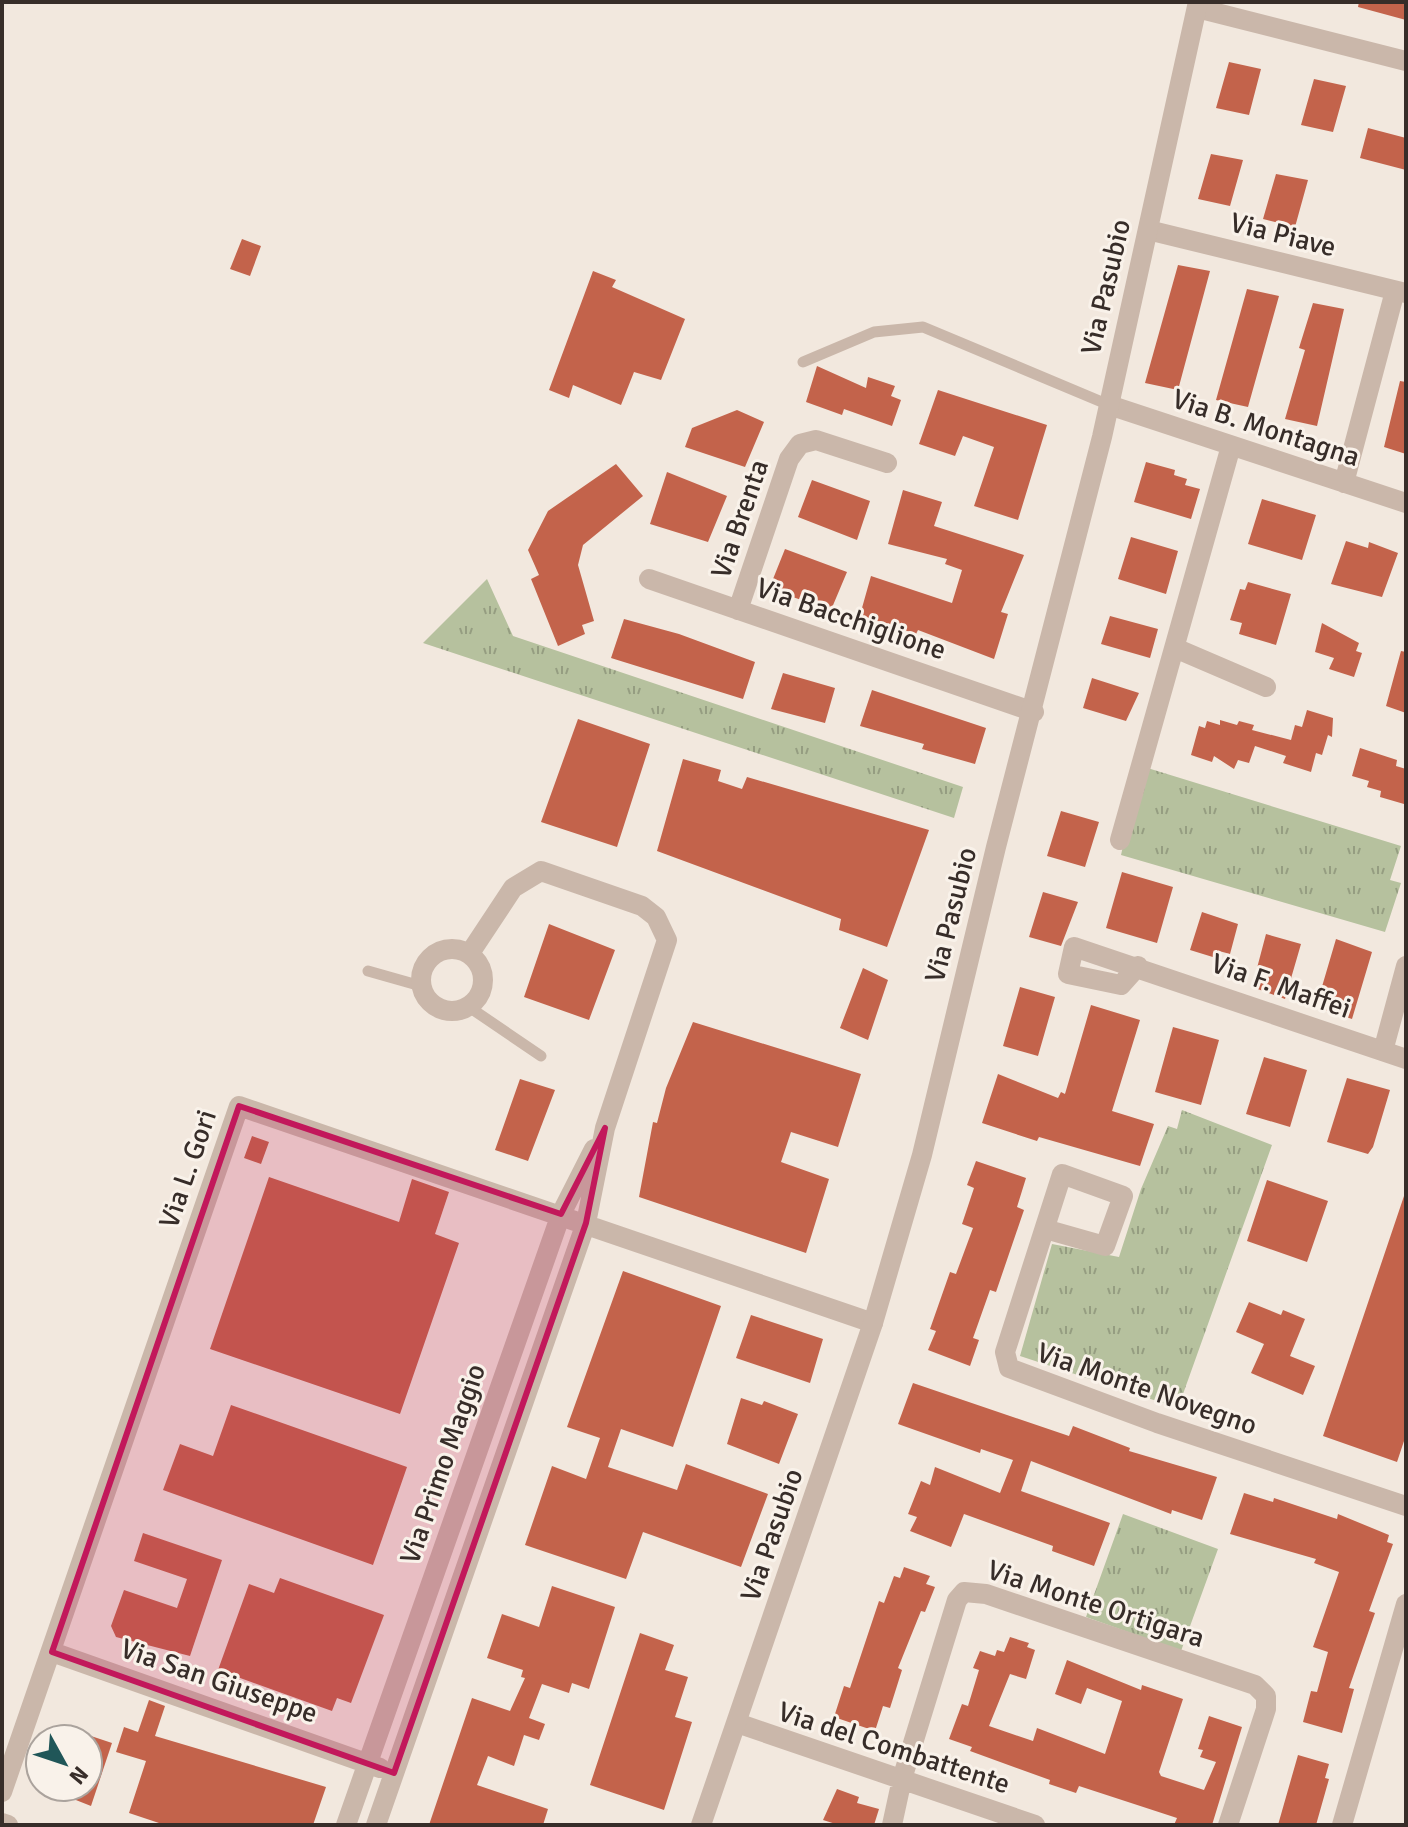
<svg xmlns="http://www.w3.org/2000/svg" width="1408" height="1827" viewBox="0 0 1408 1827" font-family="Signika,sans-serif">
  <style>
    .grass { fill: url(#grass-tufts) }
    .building { fill: #c3634b }
    .lines { fill: none; stroke-linecap: round; stroke-linejoin: round }
    .service { stroke: #cab7aa; stroke-width: 11 }
    .minor { stroke: #cab7aa; stroke-width: 20 }
    .tertiary { stroke: #cab7aa; stroke-width: 20 }
    .marked { fill: #c2185b; fill-opacity: 0.2; stroke: #c2185b; stroke-width: 6; stroke-linejoin: round }
    .labels { text-anchor: middle; dominant-baseline: central; stroke-width: 6; stroke-linejoin: round; paint-order: stroke }
    .street-label { font-size: 28px; fill: #372d29; stroke: #f9f2ea }
  </style>
  <defs>
    <pattern id="grass-tufts" width="24" height="20" patternUnits="userSpaceOnUse" patternTransform="scale(2)"><rect width="24" height="20" fill="#b6c19e"/><path d="M3 7l-1-3M5 7V3M7 7l1-3M15 17l-1-3M17 17v-4M19 17l1-3" fill="none" stroke="#959d81"/></pattern>
  </defs>
  <rect width="100%" height="100%" fill="#f2e8de"/>
  <path class="grass" d="M487,579L513,636L963,787L954,818L423,643Z
    M1141,766L1401,846L1390,880L1401,883L1385,932L1121,855Z
    M1182,1110L1272,1145L1178,1408L1020,1356L1052,1244L1119,1257L1141,1189L1168,1126L1177,1129Z
    M1123,1514L1218,1549L1181,1651L1086,1617Z"/>
  <path class="building" d="M1359,2H1406V20L1358,7Z
    M1229,62L1261,69L1249,115L1216,108Z
    M1314,79L1346,86L1333,132L1301,125Z
    M1368,128L1406,138V170L1360,158Z
    M1211,154L1243,160L1230,206L1198,199Z
    M1276,174L1308,180L1295,227L1263,219Z
    M242,239L261,246L250,276L230,269Z
    M1178,265L1210,271L1178,390L1145,383Z
    M593,271L616,280L612,287L685,319L661,380L634,372L621,405L573,385L569,398L549,390Z
    M1247,289L1279,296L1248,407L1216,400Z
    M1313,303L1344,309L1317,426L1285,419L1305,350L1299,348Z
    M817,366L866,388L868,377L895,386L891,396L901,400L892,426L844,409L842,415L806,402Z
    M1400,381L1406,382V454L1384,447Z
    M938,390L1047,425L1018,520L974,506L994,447L963,436L955,456L919,444Z
    M737,410L764,422L745,467L685,447L692,428Z
    M1146,462L1175,470L1174,475L1187,479L1185,485L1200,489L1191,519L1134,502Z
    M616,464L643,496L583,545L578,565L594,621L582,625L585,634L558,646L531,579L539,575L528,550L548,511Z
    M667,472L727,496L708,542L650,524Z
    M812,480L870,501L857,540L798,517Z
    M903,490L942,502L934,526L1024,555L1001,612L1008,614L994,659L918,630L916,634L860,615L871,576L952,603L962,570L945,564L947,559L888,544Z
    M1262,499L1316,515L1302,560L1248,544Z
    M1131,537L1178,551L1166,594L1118,579Z
    M1346,541L1368,548L1369,542L1398,553L1382,597L1331,584Z
    M785,549L847,572L831,610L769,589Z
    M1248,582L1291,594L1276,645L1239,634L1242,623L1230,620L1240,589L1245,590Z
    M1110,616L1158,629L1150,658L1101,644Z
    M624,619L679,634L755,662L743,699L611,658Z
    M1322,623L1359,643L1356,651L1362,653L1354,677L1329,669L1334,658L1315,652Z
    M1401,651L1406,652V713L1386,706Z
    M783,673L835,688L825,723L771,709Z
    M1092,678L1139,693L1126,721L1083,708Z
    M872,690L986,728L975,764L922,749L924,744L860,726Z
    M1307,710L1333,718L1332,737L1328,735L1322,755L1316,753L1311,772L1283,763L1286,756L1255,746L1249,763L1238,760L1234,769L1214,756L1212,762L1191,755L1199,726L1205,728L1207,721L1220,725V720L1237,725L1239,721L1254,725L1252,730L1291,740L1295,725L1302,727Z
    M578,719L650,744L617,847L541,822Z
    M1360,748L1397,760L1396,766L1406,769L1404,804L1380,797L1381,791L1367,787L1369,781L1352,776Z
    M683,759L721,770L718,781L742,789L747,777L929,830L887,947L839,930L841,919L657,851Z
    M1061,811L1099,822L1085,867L1047,856Z
    M1122,872L1173,887L1157,943L1106,928Z
    M1043,892L1078,902L1061,946L1029,937Z
    M1202,912L1238,924L1230,954L1219,951L1216,958L1190,950Z
    M549,924L615,950L589,1020L524,997Z
    M1266,934L1301,944L1285,999L1252,987Z
    M1336,939L1372,952L1352,1019L1316,1007Z
    M863,968L888,980L868,1040L840,1028Z
    M1020,987L1055,997L1038,1056L1003,1046Z
    M1091,1005L1140,1020L1112,1111L1154,1124L1140,1166L1039,1137L1037,1141L982,1123L998,1074L1058,1098L1061,1092L1065,1094Z
    M693,1022L861,1074L838,1147L791,1132L781,1162L829,1179L806,1253L639,1197L653,1122L657,1123L666,1088Z
    M1173,1027L1219,1040L1201,1105L1155,1092Z
    M1264,1057L1307,1070L1290,1127L1246,1114Z
    M1347,1078L1390,1090L1373,1147L1368,1154L1327,1142Z
    M520,1079L555,1090L528,1161L495,1150Z
    M252,1136L269,1142L261,1164L244,1158Z
    M976,1161L1026,1178L1017,1207L1024,1210L996,1292L990,1290L973,1338L979,1340L970,1366L928,1350L936,1331L930,1329L950,1272L956,1274L973,1228L962,1224L974,1188L967,1185Z
    M269,1177L399,1222L412,1179L449,1192L435,1234L459,1243L400,1414L210,1349Z
    M1267,1180L1328,1201L1307,1262L1247,1241Z
    M1404,1196L1406,1435L1397,1462L1323,1436Z
    M623,1271L721,1306L673,1447L621,1429L608,1467L677,1490L686,1464L768,1494L741,1567L643,1532L626,1579L525,1545L552,1466L586,1479L600,1438L567,1427Z
    M1249,1302L1281,1315L1283,1310L1305,1319L1290,1356L1315,1366L1303,1395L1251,1373L1264,1344L1236,1332Z
    M751,1315L823,1339L810,1383L736,1358Z
    M913,1383L1069,1436L1073,1426L1130,1448L1129,1451L1217,1477L1202,1520L1172,1510L1171,1514L1031,1461L1021,1491L1110,1523L1094,1566L1052,1551L1053,1546L964,1514L951,1547L910,1531L917,1517L908,1514L921,1481L930,1485L935,1467L1000,1493L1013,1460L981,1449L980,1453L898,1424Z
    M741,1398L762,1405L764,1401L798,1414L779,1464L727,1444Z
    M231,1405L407,1467L373,1565L163,1490L180,1444L213,1456Z
    M1244,1493L1273,1502L1274,1498L1337,1519L1338,1514L1389,1535L1387,1542L1393,1544L1369,1611L1375,1613L1349,1688L1354,1689L1342,1733L1303,1722L1311,1691L1317,1692L1328,1652L1313,1647L1339,1572L1314,1563L1316,1559L1230,1534Z
    M143,1533L222,1560L190,1656L116,1637L111,1626L124,1590L177,1608L187,1579L134,1561Z
    M904,1567L930,1576L926,1584L935,1587L925,1612L921,1611L898,1668L902,1670L890,1708L883,1706L875,1731L834,1717L844,1686L850,1688L879,1601L884,1603L894,1576L900,1578Z
    M280,1578L384,1615L351,1703L337,1698L332,1711L218,1670L249,1584L274,1593Z
    M552,1586L615,1607L589,1689L572,1683L569,1693L542,1684L529,1718L545,1724L539,1740L524,1735L514,1766L488,1756L477,1785L548,1809L543,1825H429L472,1698L510,1711L525,1678L521,1677L523,1670L487,1658L502,1614L539,1627Z
    M640,1633L674,1645L665,1670L688,1677L675,1717L692,1722L664,1810L590,1785Z
    M1010,1637L1029,1643L1027,1647L1035,1650L1026,1679L1010,1674L989,1726L1033,1741L1037,1728L1105,1754L1122,1701L1087,1688L1081,1704L1055,1694L1067,1660L1141,1690L1142,1685L1183,1699L1159,1772L1161,1776L1204,1790L1216,1762L1200,1757L1203,1750L1198,1749L1209,1716L1242,1727L1212,1825H1174L1177,1818L1079,1786L1076,1793L1049,1784L1050,1780L970,1751L972,1747L949,1739L962,1704L968,1706L979,1670L973,1668L980,1651L995,1656L997,1650L1004,1652Z
    M149,1700L165,1706L155,1736L326,1787L313,1825H165L129,1813L146,1761L116,1752L124,1727L138,1732Z
    M88,1735L112,1743L91,1806L48,1789L88,1787Z
    M1298,1755L1329,1764L1325,1778L1329,1779L1316,1825H1278Z
    M837,1789L859,1797L857,1803L879,1809L874,1825H839L823,1820Z"/>
  <g class="lines">
    <path class="service" d="M803,362L874,332L923,327L1109,405
      M368,971L421,986
      M469,1007L541,1056"/>
    <path class="minor" d="M1197,8L1406,61
      M1148,230L1406,293
      M1109,405L1406,503
      M1344,483L1395,291
      M649,579L1034,712
      M738,610L789,459L800,444L816,440L887,463
      M1175,648L1266,687
      M1120,840L1231,446
      M421 980a31 31 0 1 1 62 0a31 31 0 1 1-62 0Z
      M1138,966L1121,985L1068,974L1074,947L1406,1059
      M1383,1051L1406,966
      M1045,1229L1105,1246L1123,1196L1062,1174L1005,1352L1009,1368L1157,1423L1406,1506
      M52,1652L380,1768
      M737,1723L1035,1825
      M2,1792L239,1106L873,1323
      M346,1825L561,1214L594,1149
      M376,1825L586,1223L605,1128L667,940L656,917L642,906L541,871L513,888L470,953
      M892,1825L902,1779L957,1600L964,1592L986,1594L1255,1685L1266,1696V1709L1228,1825
      M1342,1825L1406,1604"/>
    <path class="tertiary" d="M2,1823L8,1825
      M701,1825L873,1323L922,1155L996,847L1102,437L1198,2"/>
  </g>
  <path class="marked" d="M239,1106L561,1214L605,1128L586,1223L394,1773L52,1652Z"/>
  <g class="labels">
    <g class="street-label">
      <text transform="translate(1283 235) rotate(14)">Via Piave</text>
      <text transform="translate(1106 287) rotate(-77)">Via Pasubio</text>
      <text transform="translate(1266 428) rotate(18)">Via B. Montagna</text>
      <text transform="translate(740 519) rotate(-71)">Via Brenta</text>
      <text transform="translate(851 619) rotate(19)">Via Bacchiglione</text>
      <text transform="translate(951 915) rotate(-76)">Via Pasubio</text>
      <text transform="translate(1281 986) rotate(19)">Via F. Maffei</text>
      <text transform="translate(188 1169) rotate(-71)">Via L. Gori</text>
      <text transform="translate(1147 1389) rotate(19)">Via Monte Novegno</text>
      <text transform="translate(443 1464) rotate(-71)">Via Primo Maggio</text>
      <text transform="translate(772 1535) rotate(-71)">Via Pasubio</text>
      <text transform="translate(1096 1604) rotate(18)">Via Monte Ortigara</text>
      <text transform="translate(219 1681) rotate(19)">Via San Giuseppe</text>
      <text transform="translate(894 1748) rotate(18)">Via del Combattente</text>
    </g>
  </g>
  <rect width="1408" height="1827" fill="none" stroke="#372d29" stroke-width="8"/>
  <g transform="translate(64 1763) rotate(130)"><circle r="38" fill="#f9f2ea" stroke="#aba39d" stroke-width="2"/>
  <path d="M0-6L14 30L0 20L-14 30Z" fill="#205658"/>
  <text y="-12" font-size="22" font-weight="bold" text-anchor="middle" fill="#372d29">N</text>
  </g>
</svg>
